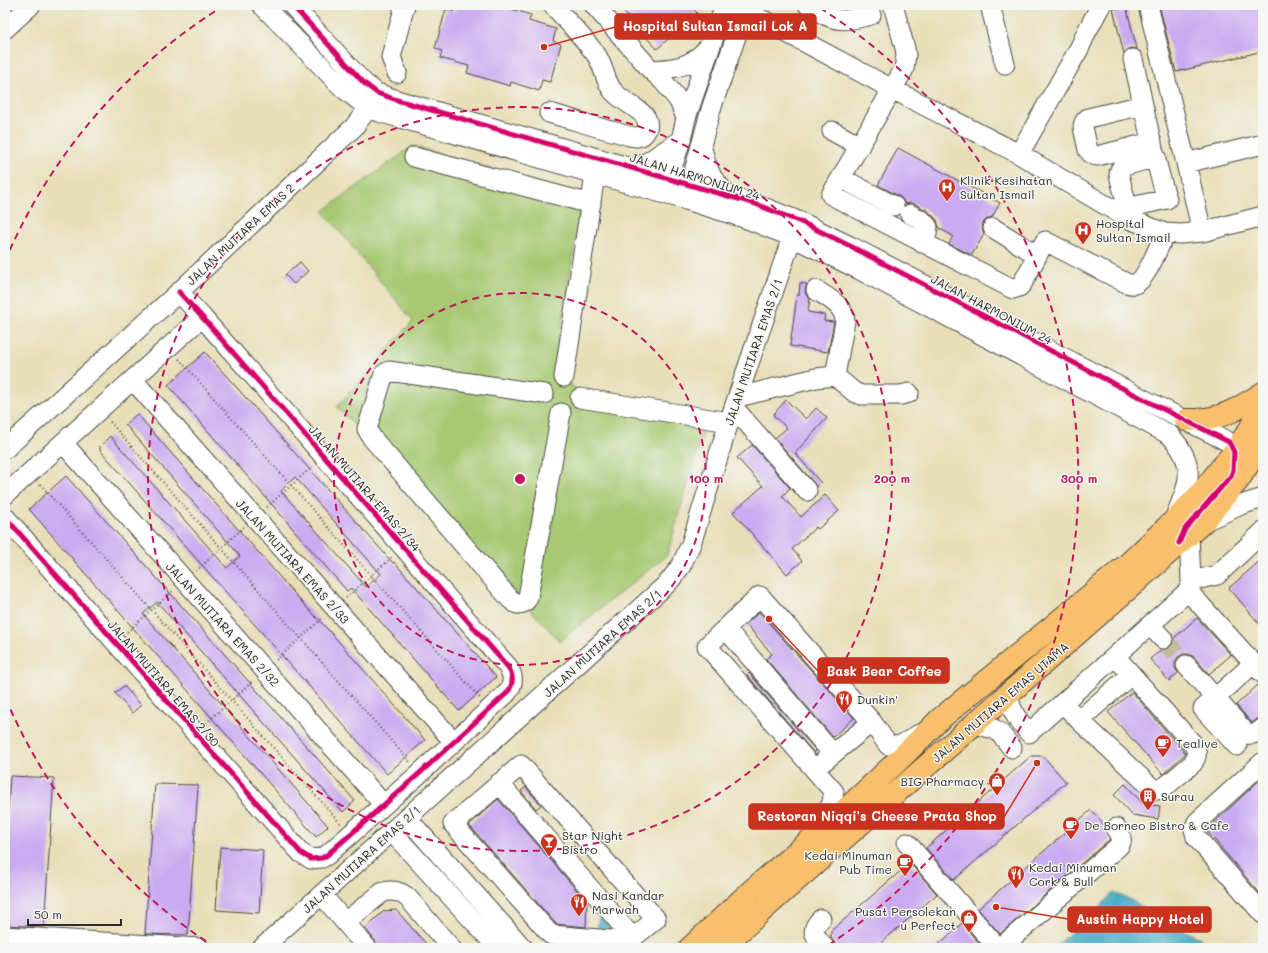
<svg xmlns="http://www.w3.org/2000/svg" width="1268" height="953" viewBox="0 0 1268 953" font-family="Mali,sans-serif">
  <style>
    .green { fill: #a6c972; stroke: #687a4e }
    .water { fill: #43aac3; stroke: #376a77 }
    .building { fill: #caabf1; fill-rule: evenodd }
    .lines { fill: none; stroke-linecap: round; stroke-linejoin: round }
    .minor-tunnel { stroke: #c2bb9d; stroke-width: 19; stroke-dasharray: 19 10; stroke-linecap: butt }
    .minor-casing { stroke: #474640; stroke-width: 21 }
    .major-casing { stroke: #474640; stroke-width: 24 }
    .path { stroke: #474640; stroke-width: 2; stroke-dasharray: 1 3; stroke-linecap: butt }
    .minor { stroke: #fff; stroke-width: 19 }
    .major { stroke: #f8bf6c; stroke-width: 22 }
    .cycleway-casing { stroke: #f6f6f2; stroke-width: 8 }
    .cycleway { stroke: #d6006c; stroke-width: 5 }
    .ring { fill: none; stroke: #c2185b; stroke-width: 2; stroke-dasharray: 7 5 }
    .labels { text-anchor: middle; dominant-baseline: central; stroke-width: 3; stroke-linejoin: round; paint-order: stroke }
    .street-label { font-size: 12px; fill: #2b2b2b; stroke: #f6f6f2 }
    .poi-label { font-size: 12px; fill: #2b2b2b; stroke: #f6f6f2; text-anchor: start }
    .centre { fill: #c2185b; stroke: #f6f6f2; stroke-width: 2 }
    .ring-label { font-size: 12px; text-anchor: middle; font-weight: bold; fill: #c2185b; stroke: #f6f6f2; stroke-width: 3; stroke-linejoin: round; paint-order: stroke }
    .leader { fill: none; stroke: #c8321e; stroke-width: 1.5 }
    .callout-dot { fill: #c8321e; stroke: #f6f6f2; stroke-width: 1.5 }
    .callout { fill: #c8321e; stroke: #c8321e; stroke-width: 1.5 }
    .callout-label { font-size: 13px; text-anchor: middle; font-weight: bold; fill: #fff }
  </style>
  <rect width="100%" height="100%" fill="#f6f6f2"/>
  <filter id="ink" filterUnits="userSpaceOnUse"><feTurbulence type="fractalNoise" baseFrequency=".025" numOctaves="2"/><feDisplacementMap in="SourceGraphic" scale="8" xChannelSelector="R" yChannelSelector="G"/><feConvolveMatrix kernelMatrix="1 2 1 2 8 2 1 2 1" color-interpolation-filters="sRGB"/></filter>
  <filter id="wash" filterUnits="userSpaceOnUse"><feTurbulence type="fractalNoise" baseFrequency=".012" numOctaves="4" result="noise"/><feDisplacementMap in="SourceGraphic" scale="16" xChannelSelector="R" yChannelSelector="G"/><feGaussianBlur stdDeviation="0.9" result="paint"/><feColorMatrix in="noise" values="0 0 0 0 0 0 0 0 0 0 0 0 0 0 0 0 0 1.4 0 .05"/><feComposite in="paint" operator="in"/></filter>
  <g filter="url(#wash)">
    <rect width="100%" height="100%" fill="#e8dfb9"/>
    <path class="green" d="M413,146L583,196L555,365L590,406L705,425L667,555L560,641L337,407L413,321L323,211Z"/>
    <path class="water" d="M1113,893L1132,900L1161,919L1200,938L1214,948H1054C1074,929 1095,913 1113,893Z
      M604,916L613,926L612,929L607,932L600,930C595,925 597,918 604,916Z"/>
    <g id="blocks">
      <path class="building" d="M456,5H478L487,7V5H498L531,15L529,21L556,29L553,41L561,44L550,82L542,80L539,91L511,82L510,86L467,73L469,66L440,58L442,51L435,48L446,9L454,12Z
        M617,5H690L697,13L657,49Z
        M1159,5H1263V51L1176,72Z
        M1126,6L1137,49L1130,48L1126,51L1124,54L1113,9Z
        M898,148L1000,203L992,217L987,219L983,223L982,228L984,234L972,255L949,244L953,236L939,228L937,220L928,211L915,204L910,203L905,204L903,200L899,196L878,185Z
        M300,262L308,271L294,284L285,275Z
        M800,283L807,284L805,290L806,295L810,299L808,312L825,315L824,321L834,322L828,352L790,346L797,295H799Z
        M205,352L393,563L394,562L496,677L459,711L351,588L347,591L168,385ZM295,477L381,574L366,587L281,491Z
        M786,400L806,419L816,408L827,418L795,453L821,483L817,487L775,438L787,428L773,415Z
        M137,414L300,600L332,634L425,740L387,774L100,450V446L110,436L227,568L240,556L125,424Z
        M752,445L790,488L782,496L801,517L825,495L839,511L818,529L816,527L792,549L802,561L787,574L733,512L763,486L737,458Z
        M66,476L355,801L343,812L157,602L143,614L328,826L316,837L29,509Z
        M1263,558V628L1229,588Z
        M759,612L854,718L833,737L766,659L772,654L746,624Z
        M1197,618L1231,655L1209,674L1194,657L1189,654H1183L1178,657L1175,662V668L1178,673L1169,681L1150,659L1161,650H1166L1170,647L1173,643L1174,638Z
        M749,673L816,751L814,753L747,675Z
        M1259,684L1263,685V717H1260L1252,723L1236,705Z
        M124,686L141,705L132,713L115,693Z
        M1132,692L1185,753V754L1163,774L1108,712Z
        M1031,756H1043L1066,782L954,880L926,848Z
        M10,776L54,778L44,927L5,925V859Z
        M1263,777V897L1206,830Z
        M155,784L198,785L188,935L145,934Z
        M1125,784L1143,804L1160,806L1158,819L1132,815L1114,795Z
        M526,787L541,805L536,809L521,791Z
        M498,799L587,902L586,927L556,924L469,825Z
        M1091,810L1105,826L1107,834L1110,839L1000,934L978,909Z
        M220,847L263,850L259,913L216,910Z
        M910,863L937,894L875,948H838L831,938V931Z
        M396,910L412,928L430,948H378L375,941L365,928L384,911Z
        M962,923L983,948H935L957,928Z"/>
    </g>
  </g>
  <g filter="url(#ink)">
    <use href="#blocks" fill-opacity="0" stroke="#474640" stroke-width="1"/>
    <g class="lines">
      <path class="minor-tunnel" d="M1163,639L1186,665"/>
      <g class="minor-casing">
        <path id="minor" d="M262,5L343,88L363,104L379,112L686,200L747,219L792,237L860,270L1170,435C1198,466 1189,483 1175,517
          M292,5L364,83L377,93L397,100L728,196L753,203L801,222L852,247L1149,402L1229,442L1234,452L1233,464
          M594,5L651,70L663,81L679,101L686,118
          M735,5L892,89L1019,154L1080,47L1087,31L1101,5
          M808,5C833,22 842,23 871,15
          M893,5L905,48L906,55L904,69L831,195L1013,289L1019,287L1022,284L1045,241L1126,283C1129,284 1132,285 1135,284C1146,280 1160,244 1165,233
          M990,5L1005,64
          M1148,5L1186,163L1202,232
          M5,29L31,5
          M1133,59C1144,106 1152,154 1167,199L1131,207L1128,206L1126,202L1119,175C1119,170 1120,168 1124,166L1156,157
          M651,70C666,69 685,68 697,58C702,54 706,50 711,45
          M397,73L391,57L405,5
          M1143,105L1088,118C1084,121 1083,123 1083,127L1088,150C1091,154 1093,156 1097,156L1152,142
          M549,113C572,119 594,127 616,132C623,134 630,137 637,137C646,136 650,126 646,118C641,109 621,101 613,91C605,81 604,67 597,56C584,38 568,22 553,5
          M832,131L860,146
          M701,145L706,163L712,177L728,196
          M1019,154L1129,219L1165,233L1180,234L1202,232L1263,216
          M414,157L591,204
          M1186,163L1263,144
          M637,169L681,140
          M841,178L894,206
          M665,189L681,140L686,118L725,5
          M687,197L711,109L747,5
          M910,214L923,221L928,227L927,234L922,243
          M993,228L1037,255
          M835,376L854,392L861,395H901L909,393
          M564,377L595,175
          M133,380L454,742
          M544,394L389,371L384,374L383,377L367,429L372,438L510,599L517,604C523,604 526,602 528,597L561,413
          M738,397L816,378L835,376L845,321C844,305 828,298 816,290
          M580,398L729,422
          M734,408L807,491
          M63,443L384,805
          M5,449L179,292L354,127L369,107L375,97
          M5,495L202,317
          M5,517L301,853L311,859L322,858L327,855L420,773L507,693C514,684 514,676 508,667L202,317L179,292
          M1203,522L1241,505L1263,498
          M1191,581L1213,576L1217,575L1263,532
          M1188,591L1263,674
          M1150,625L1163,639
          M726,629L833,754
          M1186,665L1247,734C1254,735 1258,733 1263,728
          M1008,695C1012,713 1017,719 1029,733L1188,591L1191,584V581L1189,534
          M1063,703L1079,720L1153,789L1157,790L1166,786L1193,763C1197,756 1198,751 1193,744L1115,656
          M1079,720L1131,675
          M975,724L994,729L1000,733L1012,748
          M1237,746L1203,709L1253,664
          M823,762L872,722
          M1263,762L1197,822L1194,829L1196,837L1263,914
          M521,765L656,919L633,938L623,941L551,935L453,824Z
          M499,783L633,938
          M407,818L523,948
          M813,830L831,806L834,792L707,646L760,596L872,722L888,745L899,746L913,738L919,734
          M392,832L498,948
          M907,843L998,948
          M322,895L367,948
          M821,919C808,932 816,936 825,948
          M345,922L383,892C393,890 400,891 408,898L451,948
          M5,936L199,948
          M262,948L668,583L681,566L691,544L729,422L792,237
          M1000,948L1119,846C1124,840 1120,834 1116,828"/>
      </g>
      <g class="major-casing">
        <path id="major" d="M1186,420C1193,420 1199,420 1205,419C1227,417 1245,404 1263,393
          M690,948L750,892L845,810L904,755L940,719L1128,564L1184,511L1200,494L1234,452L1263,410
          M721,948L784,891L1136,582L1203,522L1239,479L1263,441"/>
      </g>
      <path class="path" d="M179,359L480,698
        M110,422L410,762
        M40,484L341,824
        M267,507L313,466
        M196,571L244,527
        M346,598L392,557
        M127,632L173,591
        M276,660L323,618
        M206,723L253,681"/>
      <use href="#minor" class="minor"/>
      <use href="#major" class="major"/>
      <g class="cycleway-casing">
        <path id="cycleway" d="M292,5L364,83L377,93L397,100L728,196L753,203L801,222L852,247L1149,402L1229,442L1234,452L1233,470L1231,476L1185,529L1179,543
          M5,517L301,853L311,859L322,858L327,855L420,773L507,693C514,684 514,676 508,667L202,317L179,292"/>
      </g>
      <use href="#cycleway" class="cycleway"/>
    </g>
  </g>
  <g class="ring">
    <circle cx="520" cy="479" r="186"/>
    <circle cx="520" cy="479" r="372"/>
    <path d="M216 948A559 559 0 0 1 5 697M5 261A559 559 0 0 1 220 8M820 8A559 559 0 0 1 824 948"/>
  </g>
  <defs>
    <g id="hospital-pin" transform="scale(0.9)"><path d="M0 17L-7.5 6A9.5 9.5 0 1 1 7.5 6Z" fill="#c8321e" stroke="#f6f6f2"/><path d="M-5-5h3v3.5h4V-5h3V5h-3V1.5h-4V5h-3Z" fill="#fff"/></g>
    <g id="restaurant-pin" transform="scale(0.9)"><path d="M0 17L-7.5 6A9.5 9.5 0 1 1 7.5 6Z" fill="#c8321e" stroke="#f6f6f2"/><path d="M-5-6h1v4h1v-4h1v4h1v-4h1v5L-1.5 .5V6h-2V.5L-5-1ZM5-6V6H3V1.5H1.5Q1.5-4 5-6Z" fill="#fff"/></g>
    <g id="cafe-pin" transform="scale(0.9)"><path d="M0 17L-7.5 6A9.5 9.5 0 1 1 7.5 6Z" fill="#c8321e" stroke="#f6f6f2"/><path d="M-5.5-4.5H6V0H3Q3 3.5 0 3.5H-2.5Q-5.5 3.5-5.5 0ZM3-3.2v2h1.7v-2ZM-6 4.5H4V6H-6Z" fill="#fff"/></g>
    <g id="shop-pin" transform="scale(0.9)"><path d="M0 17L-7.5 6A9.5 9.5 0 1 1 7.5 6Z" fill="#c8321e" stroke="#f6f6f2"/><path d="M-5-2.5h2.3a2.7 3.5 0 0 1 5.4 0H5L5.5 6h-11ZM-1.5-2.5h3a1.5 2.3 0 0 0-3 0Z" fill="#fff"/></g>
    <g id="building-pin" transform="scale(0.9)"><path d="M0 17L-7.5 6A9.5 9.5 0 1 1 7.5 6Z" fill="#c8321e" stroke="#f6f6f2"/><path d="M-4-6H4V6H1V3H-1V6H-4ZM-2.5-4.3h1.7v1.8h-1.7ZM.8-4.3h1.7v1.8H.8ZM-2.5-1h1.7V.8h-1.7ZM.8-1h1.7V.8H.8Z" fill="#fff"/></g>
    <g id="bar-pin" transform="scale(0.9)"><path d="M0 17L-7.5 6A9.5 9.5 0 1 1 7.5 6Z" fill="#c8321e" stroke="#f6f6f2"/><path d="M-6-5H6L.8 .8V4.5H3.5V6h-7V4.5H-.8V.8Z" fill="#fff"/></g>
  </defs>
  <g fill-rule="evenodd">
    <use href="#hospital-pin" x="947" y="187"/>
    <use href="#hospital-pin" x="1083" y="230"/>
    <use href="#restaurant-pin" x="844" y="699"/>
    <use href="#cafe-pin" x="1163" y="743"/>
    <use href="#shop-pin" x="997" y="781"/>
    <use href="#building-pin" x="1148" y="796"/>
    <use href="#cafe-pin" x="1071" y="825"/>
    <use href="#bar-pin" x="549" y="842"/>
    <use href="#cafe-pin" x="905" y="862"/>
    <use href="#restaurant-pin" x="1016" y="874"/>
    <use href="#restaurant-pin" x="579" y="902"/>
    <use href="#shop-pin" x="969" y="918"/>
  </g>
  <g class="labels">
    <g class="street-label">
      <text transform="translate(695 176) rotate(17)">JALAN HARMONIUM 24</text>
      <text transform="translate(240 234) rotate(-43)">JALAN MUTIARA EMAS 2</text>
      <text transform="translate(992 309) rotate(28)">JALAN HARMONIUM 24</text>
      <text transform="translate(753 352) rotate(-71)">JALAN MUTIARA EMAS 2/1</text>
      <text transform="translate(365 488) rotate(49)">JALAN MUTIARA EMAS 2/34</text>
      <text transform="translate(293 561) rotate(48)">JALAN MUTIARA EMAS 2/33</text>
      <text transform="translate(223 624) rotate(48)">JALAN MUTIARA EMAS 2/32</text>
      <text transform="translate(602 643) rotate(-42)">JALAN MUTIARA EMAS 2/1</text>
      <text transform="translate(164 683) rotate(49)">JALAN MUTIARA EMAS 2/30</text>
      <text transform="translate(1000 702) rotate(-41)">JALAN MUTIARA EMAS UTAMA</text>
      <text transform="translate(361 859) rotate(-42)">JALAN MUTIARA EMAS 2/1</text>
    </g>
    <g class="poi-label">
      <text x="960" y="180">Klinik Kesihatan<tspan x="960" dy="14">Sultan Ismail</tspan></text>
      <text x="1096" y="223">Hospital<tspan x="1096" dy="14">Sultan Ismail</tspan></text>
      <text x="857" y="699">Dunkin'</text>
      <text x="1176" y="743">Tealive</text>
      <text x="984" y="781" text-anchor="end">BIG Pharmacy</text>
      <text x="1161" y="796">Surau</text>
      <text x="1084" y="825">De Borneo Bistro &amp; Cafe</text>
      <text x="562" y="835">Star Night<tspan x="562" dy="14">Bistro</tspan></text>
      <text x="892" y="855" text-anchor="end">Kedai Minuman<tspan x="892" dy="14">Pub Time</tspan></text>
      <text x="1029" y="867">Kedai Minuman<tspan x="1029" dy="14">Cork &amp; Bull</tspan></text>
      <text x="592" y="895">Nasi Kandar<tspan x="592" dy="14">Marwah</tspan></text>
      <text x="956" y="911" text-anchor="end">Pusat Persolekan<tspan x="956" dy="14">u Perfect</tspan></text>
    </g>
  </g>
  <circle cx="520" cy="479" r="6" class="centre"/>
  <g class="ring-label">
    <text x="706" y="483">100 m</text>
    <text x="892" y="483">200 m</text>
    <text x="1079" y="483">300 m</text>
  </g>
  <path class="leader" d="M544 47L615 27M769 619L818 671M1037 763L1004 817M996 907L1068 919"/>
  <g class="callout-dot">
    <circle cx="544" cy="47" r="4"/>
    <circle cx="769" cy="619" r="4"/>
    <circle cx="1037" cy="763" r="4"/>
    <circle cx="996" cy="907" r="4"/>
  </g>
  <g class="callout">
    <rect x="615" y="14" width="201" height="25" rx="4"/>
    <rect x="818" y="658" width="131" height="25" rx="4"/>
    <rect x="749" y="804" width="255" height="25" rx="4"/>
    <rect x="1068" y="907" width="143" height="25" rx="4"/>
  </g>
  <g class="callout-label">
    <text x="715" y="31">Hospital Sultan Ismail Lok A</text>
    <text x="884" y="676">Bask Bear Coffee</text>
    <text x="877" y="821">Restoran Niqqi's Cheese Prata Shop</text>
    <text x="1140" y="924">Austin Happy Hotel</text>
  </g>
  <rect width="1268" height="953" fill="none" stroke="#f6f6f2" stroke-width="20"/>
  <path d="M28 919v6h93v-6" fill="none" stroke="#2b2b2b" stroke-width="2"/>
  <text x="34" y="919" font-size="12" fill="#2b2b2b" stroke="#f6f6f2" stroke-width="3" paint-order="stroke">50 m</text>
</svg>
